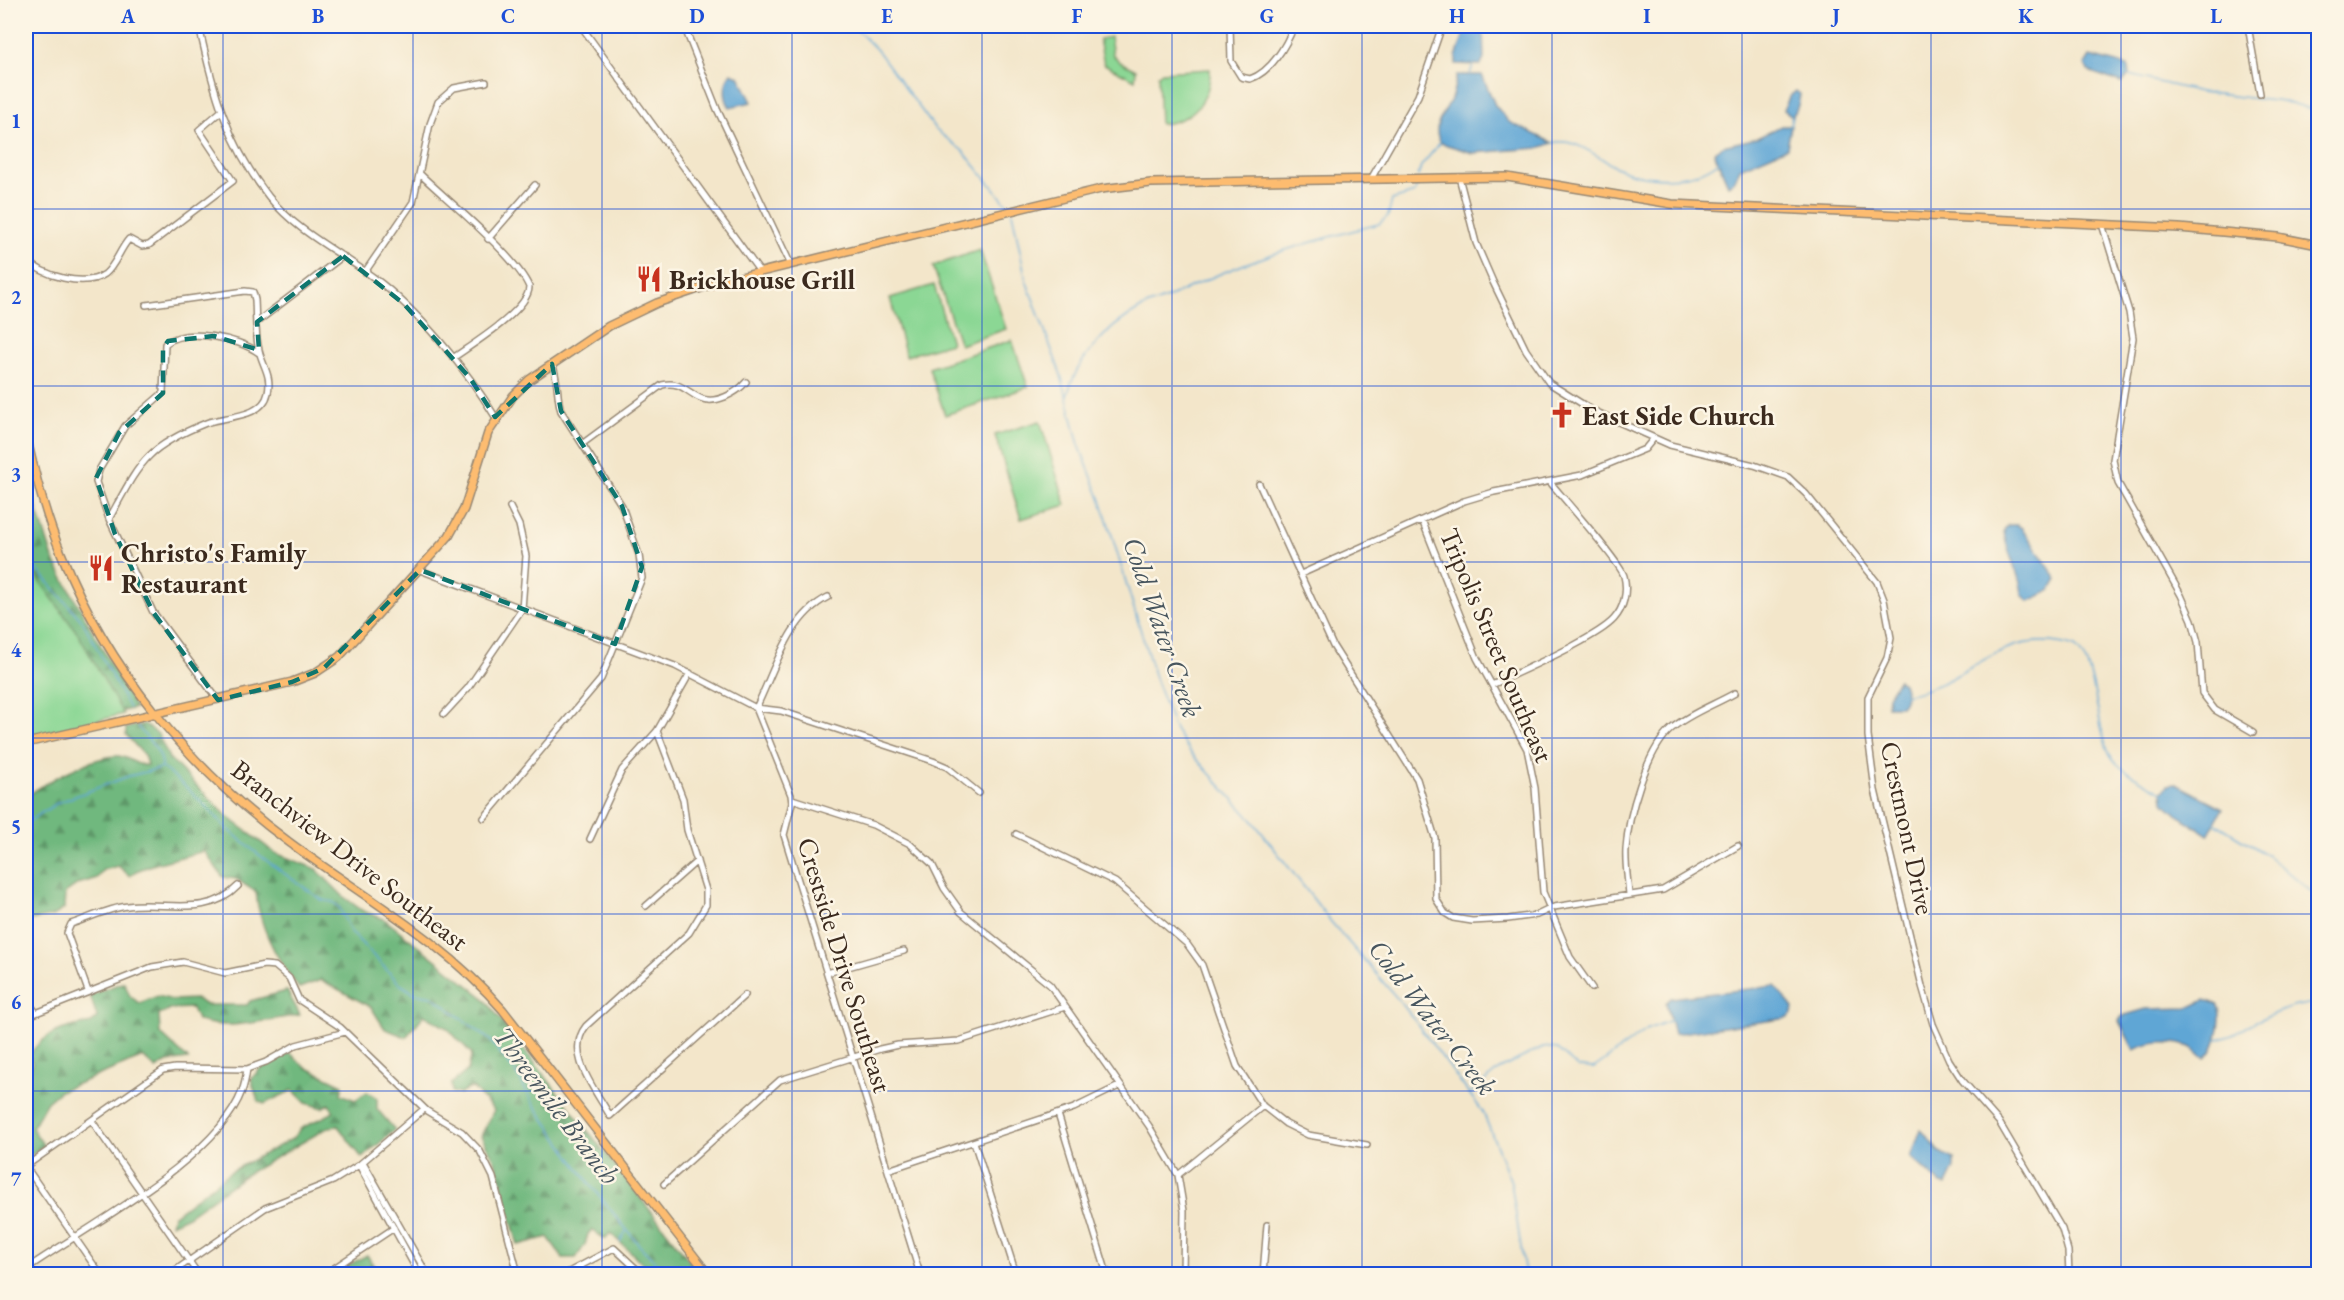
<svg xmlns="http://www.w3.org/2000/svg" width="2344" height="1300" viewBox="0 0 2344 1300" font-family="'EB Garamond',serif">
  <style>
    .forest { fill: url(#forest-firs); stroke: #56714e; stroke-width: 1.5 }
    .park { fill: #8bd794; stroke: #638059; stroke-width: 1.5 }
    .water { fill: #5ea6d5; stroke: #4c687a; stroke-width: 1.5 }
    .lines { fill: none; stroke-linecap: round; stroke-linejoin: round }
    .stream { stroke: #5ea6d5; stroke-width: 1.5 }
    .minor-casing { stroke: #978874; stroke-width: 8 }
    .major-casing { stroke: #978874; stroke-width: 10 }
    .minor { stroke: #fff; stroke-width: 5 }
    .major { stroke: #fdbc70; stroke-width: 7 }
    .marked { fill: none; stroke: #0f766e; stroke-width: 4.5; stroke-dasharray: 12 8; stroke-linejoin: round }
    .grid { fill: none; stroke: #1d4ed8; stroke-width: 1.5; stroke-opacity: 0.55 }
    .labels { text-anchor: middle; dominant-baseline: central; stroke-width: 5; stroke-linejoin: round; paint-order: stroke }
    .poi-label { font-size: 27px; font-weight: bold; fill: #3b2a1e; stroke: #fcf5e5; text-anchor: start }
    .street-label { font-size: 27px; fill: #3b2a1e; stroke: #fcf5e5 }
    .water-label { font-size: 28px; font-style: italic; fill: #47555e; stroke: #fcf5e5 }
    .neatline { fill: none; stroke: #1d4ed8; stroke-width: 2 }
    .grid-label { font-size: 20px; text-anchor: middle; font-weight: bold; fill: #1d4ed8 }
  </style>
  <defs>
    <pattern id="forest-firs" width="22" height="20" patternUnits="userSpaceOnUse" patternTransform="scale(1.5)"><rect width="22" height="20" fill="#70b87e"/><path d="M5 1l3.5 6h-7zM16 11l3.5 6h-7z" fill="#5d9667"/></pattern>
  </defs>
  <rect width="100%" height="100%" fill="#fcf5e5"/>
  <filter id="ink" filterUnits="userSpaceOnUse"><feTurbulence type="fractalNoise" baseFrequency=".0167" numOctaves="2"/><feDisplacementMap in="SourceGraphic" scale="12" xChannelSelector="R" yChannelSelector="G"/><feConvolveMatrix kernelMatrix="1 2 1 2 8 2 1 2 1" color-interpolation-filters="sRGB"/></filter>
  <filter id="wash" filterUnits="userSpaceOnUse"><feTurbulence type="fractalNoise" baseFrequency=".008" numOctaves="4" result="noise"/><feDisplacementMap in="SourceGraphic" scale="24" xChannelSelector="R" yChannelSelector="G"/><feGaussianBlur stdDeviation="1.35" result="paint"/><feColorMatrix in="noise" values="0 0 0 0 0 0 0 0 0 0 0 0 0 0 0 0 0 1.4 0 .05"/><feComposite in="paint" operator="in"/></filter>
  <g filter="url(#wash)">
    <rect width="100%" height="100%" fill="#f3e6ca"/>
    <path class="forest" d="M26,474L53,559L135,708L116,713L26,571Z
      M144,724L158,734L169,758L227,816L275,853L316,869L344,897L363,911L384,919L483,997L700,1274H654L610,1233L605,1239L592,1230L588,1234L585,1245L576,1258H563L548,1237L518,1245L495,1161L481,1136L494,1110L472,1087L460,1094L452,1092L451,1084L468,1070L472,1054L447,1028L424,1015L406,1037L385,1029L371,1007L321,980L299,988C277,960 259,927 256,892L236,879L223,877L204,851L155,864L136,871L130,876L118,866L103,870L97,878L78,884L65,893L64,909L53,916L26,921V797C47,781 89,758 116,756C128,755 136,767 147,765L144,755L126,735V728Z
      M124,982L130,996L139,1003L158,996L172,1000L196,999L206,1005H247L250,1001L287,991L300,1015C269,1019 227,1032 197,1020L192,1008L170,1009L159,1015L160,1033L188,1059L167,1062L156,1069L143,1057L60,1091L47,1102L32,1128L44,1146L26,1159V1075L30,1073L32,1062L29,1055C45,1032 65,1027 92,1023L97,1017L90,995Z
      M290,1053L305,1067L343,1085L341,1094L355,1100L367,1092L377,1098V1109L395,1130L362,1158L338,1126L329,1127L247,1174L188,1216L171,1224L173,1216L230,1172L292,1139L300,1129L334,1112L329,1104L322,1108L306,1103L293,1090L264,1104L258,1101L251,1079L260,1069Z
      M367,1255L379,1274H345L343,1268Z"/>
    <path class="park" d="M1110,37L1113,55L1120,62L1136,70L1135,80L1104,64L1099,39Z
      M1210,69C1211,101 1191,122 1160,124L1158,75L1162,72Z
      M980,250L1006,329L960,345L933,266Z
      M934,285L951,343L906,356L890,298Z
      M1012,340L1028,387L945,415L929,368Z
      M1040,421L1066,505L1021,519L995,435Z
      M26,562L78,634L123,714L27,738Z"/>
    <path class="water" d="M1467,26H1483L1484,59L1481,65L1456,64V57Z
      M2090,56L2128,66L2129,75L2122,83L2088,71L2085,64Z
      M731,73L739,76L752,102L730,107C723,98 724,82 731,73Z
      M1457,75H1482L1495,105L1509,122L1553,143L1539,148L1473,153L1441,143C1430,127 1445,113 1451,99C1454,92 1455,83 1457,75Z
      M1796,91L1800,94C1799,102 1798,110 1792,116L1784,110L1789,97Z
      M1781,126H1791L1787,148L1740,168L1735,180L1728,185L1714,152L1723,146L1757,138Z
      M2008,525H2017L2022,528L2057,579L2050,591L2029,601L2022,595C2021,572 2005,553 2004,530Z
      M1898,680L1903,683C1906,692 1908,699 1901,706H1887L1888,696Z
      M2176,784L2223,808L2208,835L2179,816L2163,802L2162,792L2168,785Z
      M1775,986L1793,1008L1792,1014L1788,1018L1674,1034L1666,1003L1671,998Z
      M2205,1000L2217,1004C2224,1016 2217,1050 2205,1058C2198,1056 2196,1050 2190,1047C2173,1040 2150,1042 2134,1050L2119,1021L2122,1016L2146,1009L2188,1008Z
      M1921,1129L1938,1151L1954,1159V1168L1946,1185L1941,1184L1911,1157Z"/>
    <g class="lines">
      <path class="stream" d="M853,26L878,51L936,130L963,151L1010,208
        M1470,74L1473,65
        M2129,75L2200,92L2291,103L2318,111
        M1790,127L1792,115
        M1553,143C1573,137 1595,155 1612,165C1642,181 1691,184 1718,162
        M1418,176L1421,166L1440,143
        M1012,212L1026,280L1061,375L1079,445L1102,503L1156,681L1175,730L1191,753L1252,820L1332,923L1403,1005L1483,1112L1511,1182L1525,1274
        M1067,396C1076,360 1106,328 1138,310C1149,304 1161,301 1172,296C1241,261 1304,243 1379,224L1388,216L1392,200L1415,193L1417,180
        M26,560L37,569L83,622L129,708
        M1905,695C1971,684 2000,624 2075,647C2098,665 2095,729 2111,756C2120,772 2148,783 2164,793
        M137,725C144,738 163,750 162,767
        M162,768C186,785 205,806 226,827C255,854 289,877 322,900L333,902L339,907L351,932L400,984L414,993L432,996L490,1040L516,1073L533,1103L589,1183L639,1245L667,1274
        M26,823L57,803L129,776L162,768
        M2215,823L2264,853L2318,897
        M2217,1039C2234,1038 2244,1026 2259,1020C2279,1011 2297,1004 2318,1003
        M1471,1093L1498,1070L1543,1047L1557,1049L1578,1067L1594,1068L1648,1029L1672,1020
        M620,1242L626,1231"/>
    </g>
  </g>
  <g filter="url(#ink)">
    <g class="lines">
      <g class="minor-casing">
        <path id="minor" d="M199,26C213,90 227,144 269,197C297,232 338,251 373,277C417,309 468,371 496,418
          M581,26L760,272
          M684,26L717,109L791,265
          M1230,26L1231,61L1241,77L1250,79C1271,72 1286,46 1294,26
          M2248,26L2260,94
          M420,174C446,199 517,257 529,287C529,310 471,345 453,358
          M1459,177L1476,243L1493,282L1526,350L1549,383L1592,410L1670,445L1754,465L1788,477L1806,494L1877,582L1884,600L1891,638L1887,658L1868,697V736L1875,790L1922,986L1933,1024L1949,1060L1962,1080L1999,1122L2062,1229L2068,1251L2069,1274
          M1371,179L1418,96L1442,26
          M2102,224L2129,312L2133,338L2113,460L2118,483L2181,595L2192,620L2198,642L2202,693L2215,710L2253,732
          M488,239L535,185
          M26,259C41,276 85,288 105,274C115,266 120,249 129,239L142,246L149,245L233,181L199,130L220,112
          M365,272L413,202L430,124L438,102L454,88L486,82
          M146,305L245,291L253,292L255,300C256,316 255,335 259,350C262,365 272,375 268,393C263,418 225,416 206,423C144,448 140,463 109,519L153,612L218,700
          M257,322L343,256
          M582,444L662,385C681,381 685,391 700,398C715,405 737,393 746,382
          M1259,484L1333,646L1417,779L1435,838L1436,899L1445,913L1453,918L1472,921L1508,919L1537,915L1554,907L1663,890L1738,846
          M109,519L96,482L99,470L125,426L163,393L165,344C185,327 239,338 259,353
          M1422,520L1477,658L1527,749L1535,788L1543,892L1570,957L1592,988
          M420,570L675,666L756,708L791,795L792,803L784,835L920,1274
          M1301,574L1464,501L1494,492L1582,475L1645,449L1654,438
          M828,597C788,617 775,670 756,708L781,711L933,761L947,767L979,793
          M1492,685C1520,671 1596,639 1614,619C1624,608 1628,591 1624,576C1620,562 1563,498 1550,482
          M444,714L468,688L522,609L526,556L519,525L510,507
          M657,731L683,799L687,830L706,890V905L689,933L586,1026C564,1054 596,1090 610,1116L745,995
          M792,799L873,825L910,844L932,864L944,888L961,912L1050,985L1149,1126L1178,1175L1184,1211L1183,1274
          M484,818L601,679L642,578L639,555L622,506L561,411C556,395 559,380 552,364
          M1016,834L1115,882L1187,944L1202,965L1237,1066L1263,1106L1286,1124L1308,1135L1367,1145
          M590,839L622,770L657,731L690,673
          M1629,895C1628,880 1625,864 1626,849C1628,817 1646,751 1671,729C1690,713 1714,705 1735,693
          M646,906L697,861
          M827,973L904,951
          M88,991L67,933L71,924C89,918 109,908 128,906C165,901 208,918 238,886
          M26,1000L35,1011
          M26,1017L152,967L183,962L225,973L264,965L275,966L289,978L299,1000L340,1027L427,1111L462,1132L480,1151L493,1177L518,1274
          M1058,1114L1107,1274
          M92,1121L198,1274
          M974,1142L1016,1274
          M363,1162L427,1274
          M359,1165L419,1274
          M26,1166L163,1070L175,1068L247,1069L266,1062L296,1045L345,1032
          M26,1167L100,1274
          M888,1170L1074,1108L1119,1086
          M1178,1175L1263,1106
          M664,1184L780,1080L880,1049L898,1045L959,1041L1065,1007
          M26,1269C85,1227 217,1160 242,1091C245,1084 246,1076 247,1069
          M170,1274L265,1208L333,1181L359,1165L424,1109
          M325,1274L394,1228
          M565,1274L614,1248L642,1274
          M1263,1274L1267,1225
          M1906,1274L1924,1272L1937,1274"/>
      </g>
      <g class="major-casing">
        <path id="major" d="M26,435C35,475 45,515 61,553C107,668 190,769 289,842C362,896 444,941 503,1010L708,1274
          M26,743L292,682L315,673L339,657L449,536L464,509L488,433L513,396L529,380L609,326L657,303L716,283L1101,189L1151,183L1507,177L1672,204L2179,228L2278,237L2318,245"/>
      </g>
      <use href="#minor" class="minor"/>
      <use href="#major" class="major"/>
    </g>
  </g>
  <path class="marked" d="M343,256L404,304L470,378L495,417L552,364L561,411L622,506L642,567L615,644L420,570L324,668L292,682L218,700L153,612L115,534L96,478L119,433L163,393V348L168,341L214,336L259,350L257,322Z"/>
  <path class="grid" d="M223,26V1274M413,26V1274M602,26V1274M792,26V1274M982,26V1274M1172,26V1274M1362,26V1274M1552,26V1274M1742,26V1274M1931,26V1274M2121,26V1274M26,209H2318M26,386H2318M26,562H2318M26,738H2318M26,914H2318M26,1091H2318"/>
  <defs>
    <g id="restaurant-bare" transform="scale(2.07)"><path d="M-5-6h1v4h1v-4h1v4h1v-4h1v5L-1.5 .5V6h-2V.5L-5-1ZM5-6V6H3V1.5H1.5Q1.5-4 5-6Z" fill="#c8321e" stroke="#fcf5e5" stroke-width="2.5" paint-order="stroke"/></g>
    <g id="church-bare" transform="scale(2.07)"><path d="M-1.2-6h2.4v3.5h3.3v2.4h-3.3V6h-2.4V-.1h-3.3v-2.4h3.3Z" fill="#c8321e" stroke="#fcf5e5" stroke-width="2.5" paint-order="stroke"/></g>
  </defs>
  <g fill-rule="evenodd">
    <use href="#restaurant-bare" x="649" y="279"/>
    <use href="#church-bare" x="1562" y="415"/>
    <use href="#restaurant-bare" x="101" y="568"/>
  </g>
  <g class="labels">
    <g class="poi-label">
      <text x="669" y="279">Brickhouse Grill</text>
      <text x="1582" y="415">East Side Church</text>
      <text x="121" y="552">Christo's Family<tspan x="121" dy="31">Restaurant</tspan></text>
    </g>
    <g class="street-label">
      <text transform="translate(1497 645) rotate(67)">Tripolis Street Southeast</text>
      <text transform="translate(1908 828) rotate(78)">Crestmont Drive</text>
      <text transform="translate(350 855) rotate(38)">Branchview Drive Southeast</text>
      <text transform="translate(845 965) rotate(73)">Crestside Drive Southeast</text>
    </g>
    <g class="water-label">
      <text transform="translate(1163 627) rotate(71)">Cold Water Creek</text>
      <text transform="translate(1433 1017) rotate(52)">Cold Water Creek</text>
      <text transform="translate(557 1105) rotate(53)">Threemile Branch</text>
    </g>
  </g>
  <rect width="2344" height="1300" fill="none" stroke="#fcf5e5" stroke-width="66"/>
  <rect x="33" y="33" width="2278" height="1234" class="neatline"/>
  <g class="grid-label">
    <text x="128" y="23">A</text>
    <text x="318" y="23">B</text>
    <text x="508" y="23">C</text>
    <text x="697" y="23">D</text>
    <text x="887" y="23">E</text>
    <text x="1077" y="23">F</text>
    <text x="1267" y="23">G</text>
    <text x="1457" y="23">H</text>
    <text x="1647" y="23">I</text>
    <text x="1836" y="23">J</text>
    <text x="2026" y="23">K</text>
    <text x="2216" y="23">L</text>
    <text x="16" y="128">1</text>
    <text x="16" y="304">2</text>
    <text x="16" y="481">3</text>
    <text x="16" y="657">4</text>
    <text x="16" y="833">5</text>
    <text x="16" y="1009">6</text>
    <text x="16" y="1186">7</text>
  </g>
</svg>
